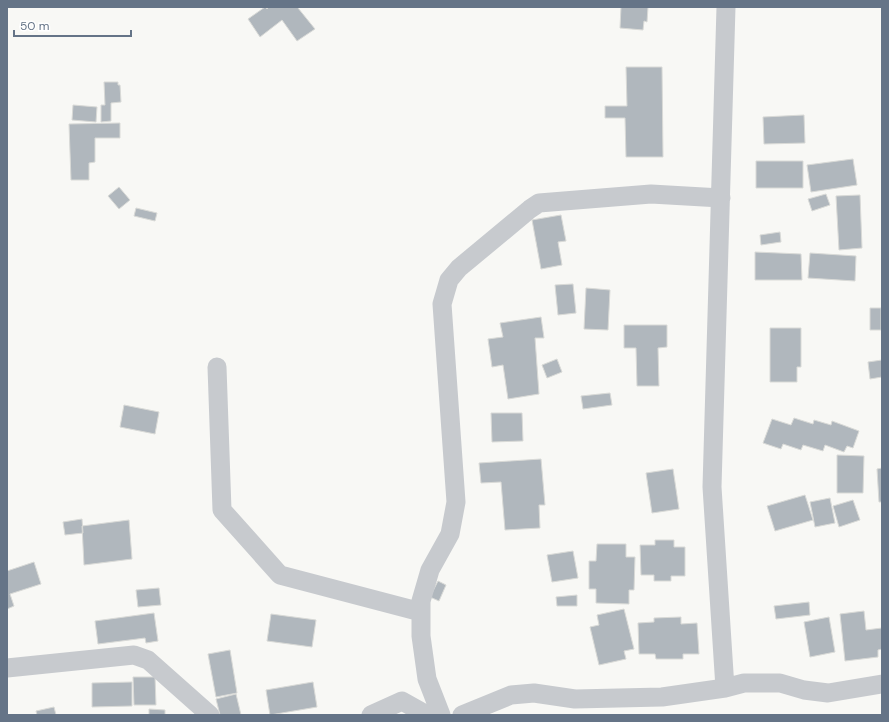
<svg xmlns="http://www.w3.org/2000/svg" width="889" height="722" viewBox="0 0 889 722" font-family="'DM Sans',sans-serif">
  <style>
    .building { fill: #b0b7bd; stroke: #d9dad7 }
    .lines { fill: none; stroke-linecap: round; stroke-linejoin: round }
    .street { stroke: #c7cace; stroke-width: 19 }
  </style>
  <rect width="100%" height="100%" fill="#f8f8f5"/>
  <path class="building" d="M265,7L267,9L269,7H299L298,8L315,29L297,41L282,20L260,37L248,19Z
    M621,7H648L647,22L644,21L643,30L620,28Z
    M626,67H662L663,157H626L625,118H605V106H627Z
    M104,82H118V85H120L121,102L111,103V121L101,122V105H105Z
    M73,105L97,107L96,122L72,120Z
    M804,115L805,143L764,144L763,117Z
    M120,123V138H95V162L89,163V180H71L69,124Z
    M853,159L857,185L811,192L807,165Z
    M756,161H803V188H756Z
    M119,187L130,200L119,209L108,196Z
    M826,194L830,205L812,211L808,199Z
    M860,195L862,248L839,250L836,196Z
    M136,208L157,213L155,221L134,216Z
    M561,215L566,241L558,242L562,265L541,269L532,220Z
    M780,232L781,242L761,245L760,235Z
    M755,252L801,254L802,280H755Z
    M810,253L856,256L855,281L808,278Z
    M573,284L576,313L558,315L555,285Z
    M586,288L610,290L608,330L584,329Z
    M870,308H881V330H870Z
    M541,317L544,338H535L539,394L508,399L503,365L492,367L488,339L503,337L500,323Z
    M624,325H667V347L658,348L659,386H637L636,348H624Z
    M770,328H801V367H797V382H770Z
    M557,359L562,372L547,378L542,365Z
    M882,360V377L870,379L868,362Z
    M610,393L612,405L583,409L581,396Z
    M124,405L159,412L155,434L120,427Z
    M491,413H522L523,441L492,442Z
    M794,418L813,424L814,420L831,425L832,421L859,431L853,448L847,446L844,452L825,445L823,451L803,445L801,450L783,444L781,449L763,443L772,419L791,425Z
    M837,455L864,456L863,493H837Z
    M541,459L545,505H539L540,528L505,530L501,482L481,483L479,463Z
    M882,468V502H879L877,469Z
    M673,469L679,509L652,513L646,473Z
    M805,495L813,520L775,531L767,506Z
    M830,498L835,523L815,527L810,502Z
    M853,500L860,520L839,527L833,506Z
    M82,519L83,533L65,535L63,522Z
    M129,520L132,559L84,565L82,526Z
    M655,540H674V547H685V576H671V581H654V575H641L640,545H655Z
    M597,544H626V557H635L634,590H629V604L596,603V589H589V561H596Z
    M573,551L578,578L552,582L547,555Z
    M34,562L41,584L10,594L14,606L7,609V571Z
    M438,581L446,585L439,601L430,597Z
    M159,588L161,605L138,607L136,590Z
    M577,595V606H557L556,597Z
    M809,602L810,615L776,619L774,606Z
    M624,609L634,649L624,651L626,659L599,665L590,627L599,625L597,615Z
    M864,611L866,630L882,628V649L878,650V657L845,661L840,614Z
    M154,613L158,641L146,643L145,638L98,644L95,621Z
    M271,614L316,620L312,647L267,641Z
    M681,617V624L697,623L699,654H683V659H656L655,654H639L638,623L654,622V618Z
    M829,617L835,652L810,657L804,622Z
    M230,650L237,693L216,697L208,654Z
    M133,677H155L156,705H134Z
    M132,682V706L92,707V683Z
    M313,682L317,707L270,715L266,690Z
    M236,694L241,715H220L216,699Z
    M54,707L56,715H37L36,711Z
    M149,709L165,710V715H149Z"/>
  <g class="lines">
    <path class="street" d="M217,367L222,510L280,575L421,612
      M7,668L134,655L148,660L210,715
      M725,688L712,487L726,7
      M371,715L402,701L427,715
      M441,715L427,679L421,636V601L430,570L450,534L456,502L442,304L449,280L459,268L530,209L539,203L651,194L721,198
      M462,715L511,695L534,693L575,699L662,697L725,688L744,683H780L804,690L828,693L882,684"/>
  </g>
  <rect width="889" height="722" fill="none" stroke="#657487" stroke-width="16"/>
  <path d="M14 30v6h117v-6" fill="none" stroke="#657487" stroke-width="2"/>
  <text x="20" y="30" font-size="12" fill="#657487" stroke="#ffffff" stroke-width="3" paint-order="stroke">50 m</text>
</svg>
